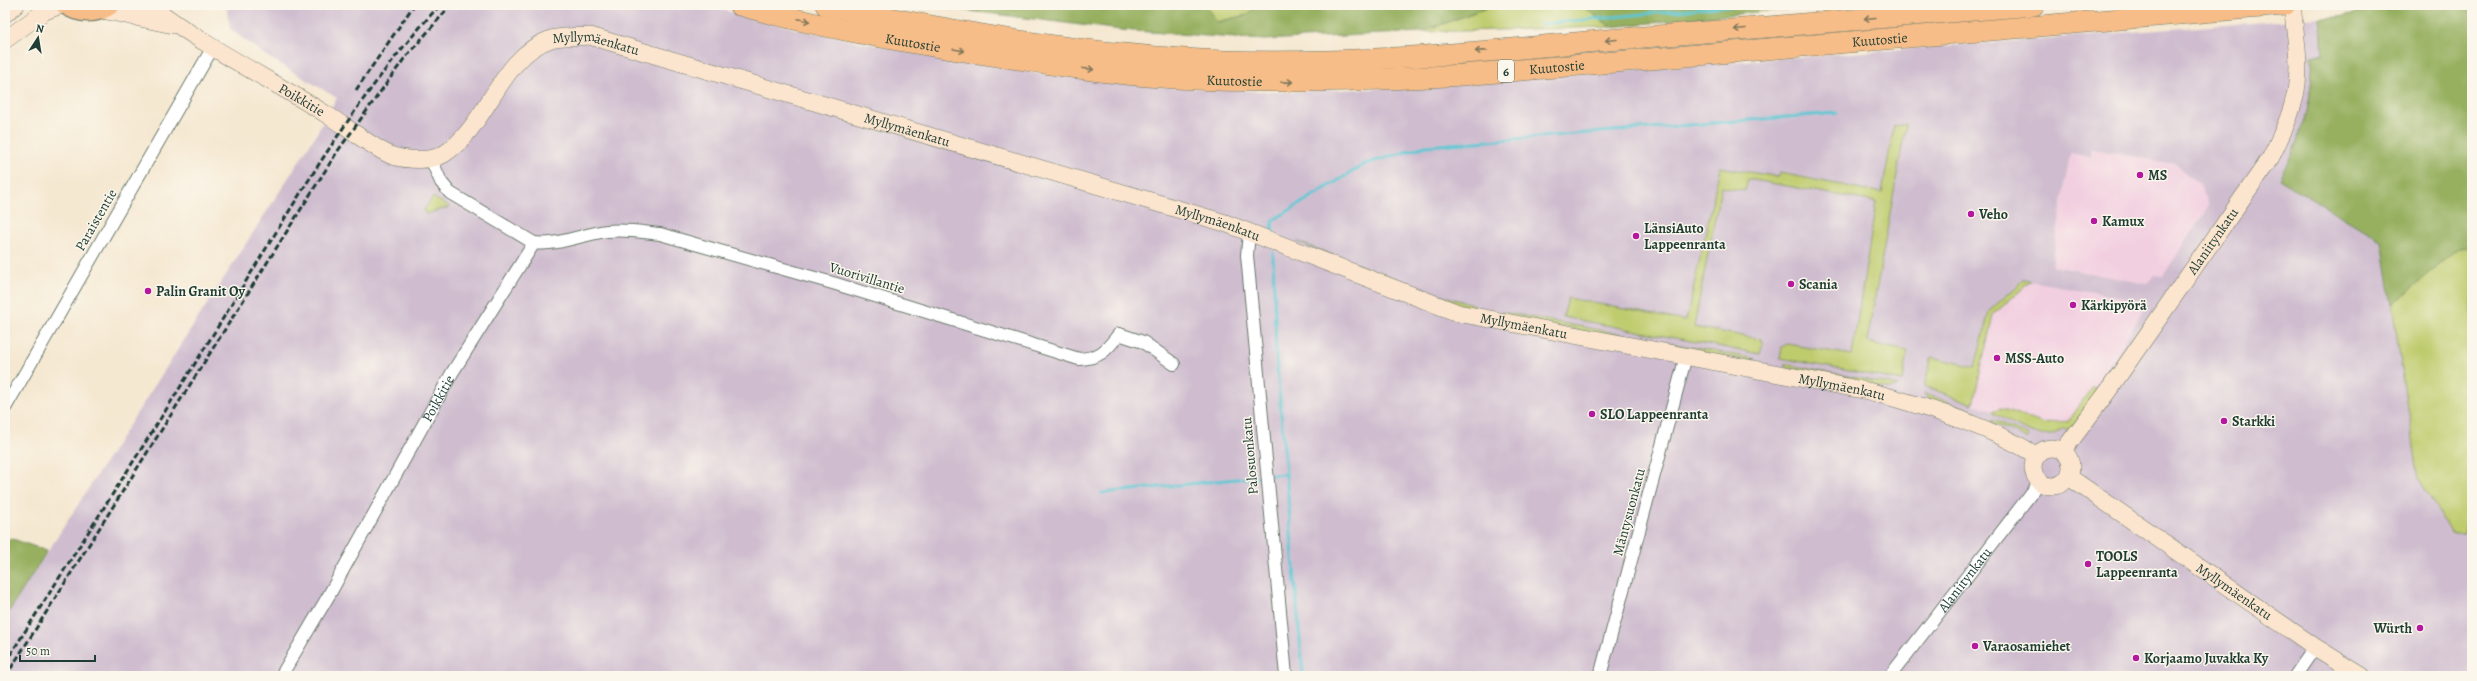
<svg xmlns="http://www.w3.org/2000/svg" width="2477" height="681" viewBox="0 0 2477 681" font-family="Alegreya,serif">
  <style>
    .built { fill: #f2cfe0 }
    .industrial { fill: #cfbdcf; fill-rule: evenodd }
    .green { fill: #bfcc6e; stroke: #6f8451 }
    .forest { fill: #97b061; stroke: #5b764a }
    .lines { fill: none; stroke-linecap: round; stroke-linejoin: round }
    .stream { stroke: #5bc7d3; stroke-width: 3 }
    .street-casing { stroke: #6a796b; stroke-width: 14 }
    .secondary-casing { stroke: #6a796b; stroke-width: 18 }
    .primary-casing { stroke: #6a796b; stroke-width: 20 }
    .highway-casing { stroke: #6a796b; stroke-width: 22 }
    .street { stroke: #fff; stroke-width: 12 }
    .secondary { stroke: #fce5cf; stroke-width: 17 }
    .primary { stroke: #f7bd88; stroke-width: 18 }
    .highway { stroke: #f7bd88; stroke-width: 21 }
    .rail { stroke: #1f3d34; stroke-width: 3; stroke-dasharray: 6 3; stroke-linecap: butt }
    .oneway { stroke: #80775a }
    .poi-dot { fill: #b5179e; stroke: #fbf7ec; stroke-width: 1.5 }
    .labels { text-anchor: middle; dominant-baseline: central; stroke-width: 3; stroke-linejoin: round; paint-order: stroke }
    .shield { fill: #fbf7ec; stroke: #61756b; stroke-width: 1 }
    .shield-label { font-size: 13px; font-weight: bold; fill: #1f3d34 }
    .street-label { font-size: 14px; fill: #1f3d34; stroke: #fbf7ec }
    .poi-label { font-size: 14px; font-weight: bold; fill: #1f3d34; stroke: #fbf7ec; text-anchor: start }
  </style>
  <rect width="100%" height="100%" fill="#fbf7ec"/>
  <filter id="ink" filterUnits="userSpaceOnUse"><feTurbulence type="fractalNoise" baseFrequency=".025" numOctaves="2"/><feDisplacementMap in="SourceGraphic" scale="8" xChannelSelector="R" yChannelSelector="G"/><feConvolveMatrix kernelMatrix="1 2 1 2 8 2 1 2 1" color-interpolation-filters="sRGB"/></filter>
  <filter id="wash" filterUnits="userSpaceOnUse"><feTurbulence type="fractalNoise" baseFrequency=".012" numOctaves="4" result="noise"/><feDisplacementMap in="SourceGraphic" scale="16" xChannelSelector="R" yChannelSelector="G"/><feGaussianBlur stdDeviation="0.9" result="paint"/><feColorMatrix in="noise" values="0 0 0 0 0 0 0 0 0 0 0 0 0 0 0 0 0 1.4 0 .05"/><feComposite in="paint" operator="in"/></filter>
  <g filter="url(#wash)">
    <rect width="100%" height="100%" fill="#f5e8d1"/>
    <path class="built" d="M2092,149L2174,164L2199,184L2209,205L2163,277L2148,284L2052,266L2070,153L2090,157Z
      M2031,281L2149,302L2104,373L2068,421L2057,424H2044L2001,408L1993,411L1973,404L1993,315Z"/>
    <path class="industrial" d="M226,5H704L796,29L931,56L1048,75L1167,87L1276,92L1370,89L2320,18L2323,54L2312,56L2313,79L2304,128L2279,179L2382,241L2419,479L2464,534L2472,488V676H5V618L314,138L337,98L265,55L230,29ZM2092,149L2174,164L2199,184L2209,205L2163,276L2155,275L2148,284L2052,266L2070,153L2091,157ZM2024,280L2149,302L2104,373L2068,421L2044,424L2001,408L1993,411L1973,404L1989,311Z"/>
    <path class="green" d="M1205,5H1257L1247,15L1216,22Z
      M1494,5H1581L1611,27L1421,32Z
      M1758,5H1844L1757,12Z
      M1906,124L1867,342L1907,351L1903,381L1780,358L1782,347L1787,344L1852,355L1876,202L1748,179L1745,191L1721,187L1694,327L1760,339L1763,342L1760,354L1563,317L1568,298L1686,321L1720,167L1779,177L1780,173L1882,193L1894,126Z
      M433,197L450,207L426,214L424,210Z
      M1298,242L1434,293L1475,305V309L1425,295Z
      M2472,245V488L2464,534H2452L2419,479L2392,305L2458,249Z
      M2024,280L2031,281L1993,315L1973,404L1924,386L1932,357L1975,367L1989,311Z
      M1502,312L1755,359L1754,362L1501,316Z
      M1784,364L1899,386L1889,389L1787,368Z
      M2092,387L2099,391L2070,431L2064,428C2043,447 2016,425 1995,414L1993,411L2001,408L2044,424L2068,421Z
      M1924,393L1976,412L1978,414L1975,415L1927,398Z
      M1993,420L2029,436L2027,439L1992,423Z"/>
    <path class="forest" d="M922,5H1205L1217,22L1247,15L1257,5H1494L1421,32L1264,40L1121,30Z
      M1581,5L1629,8L1633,5H1758L1757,12L1611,27Z
      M2428,5H2472V245L2458,249L2392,305L2382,241L2279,179C2302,137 2313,104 2312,56L2323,54L2320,18L2339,17L2362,11Z
      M10,538L47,551L5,618V543Z"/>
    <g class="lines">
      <path class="stream" d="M1541,24L1736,5
        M1273,235L1272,221L1365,164L1426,146L1837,113
        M1273,253L1276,354L1303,676
        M1271,475L1286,474
        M1102,493L1265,476"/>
    </g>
  </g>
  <g filter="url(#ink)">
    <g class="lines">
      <g class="street-casing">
        <g id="street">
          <path d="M431,159L441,182L450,193L534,243C559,246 582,234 607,231C625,229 642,232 660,234L836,284L1079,359C1100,358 1106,351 1119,334L1143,342L1174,364"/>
          <path d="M1249,233L1247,255L1286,676"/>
          <path d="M5,408L213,47"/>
          <path id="s1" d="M281,676L329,595L452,373L534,243"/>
          <path d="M1600,676L1686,356"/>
          <path id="s2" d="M1890,676L2040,482"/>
          <path d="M2295,676L2315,647"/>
        </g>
      </g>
      <g class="secondary-casing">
        <g id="secondary">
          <path id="s3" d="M150,5C206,48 270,79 329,116C343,125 381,153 393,156C407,160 431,162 444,154C488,126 500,56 551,39C562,36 578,37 590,36L1225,223L1458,313L1868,391C1921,405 1991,426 2037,456"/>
          <path d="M102,10L173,25"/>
          <path d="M5,14L16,5"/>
          <path d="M5,40L45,11L61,5"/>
          <circle cx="2052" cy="467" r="19"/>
          <path id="s4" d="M2063,451L2108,391L2271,157C2281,136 2292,114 2296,91C2301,64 2295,33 2292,5"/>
          <path id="s5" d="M2069,477L2315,647L2362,676"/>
        </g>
      </g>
      <g class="primary-casing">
        <path id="primary" d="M65,5C79,15 97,15 111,5"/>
      </g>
      <g class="highway-casing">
        <g id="highway">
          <path id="s6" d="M739,5C826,29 916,44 1005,57C1061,66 1119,75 1176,78C1271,84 1366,81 1462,75L2285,5"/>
          <path d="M826,5C957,33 1091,56 1225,61C1353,65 1481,52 1608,40C1750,28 1892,17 2034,5"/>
        </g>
      </g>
      <use href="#street" class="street"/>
      <use href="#secondary" class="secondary"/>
      <use href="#primary" class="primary"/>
      <use href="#highway" class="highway"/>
      <path class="rail" d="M356,90L414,5
        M5,663C83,540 162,418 238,294C300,194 359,92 440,5
        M6,676L337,152L404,59L451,5"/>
    </g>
    <defs><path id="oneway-shaft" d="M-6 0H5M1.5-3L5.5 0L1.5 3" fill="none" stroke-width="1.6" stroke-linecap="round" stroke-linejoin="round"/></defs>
    <g class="oneway">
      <use href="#oneway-shaft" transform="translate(1870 18) rotate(175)"/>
      <use href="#oneway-shaft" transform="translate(804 20) rotate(12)"/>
      <use href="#oneway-shaft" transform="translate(1740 29) rotate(175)"/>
      <use href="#oneway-shaft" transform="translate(1611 40) rotate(175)"/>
      <use href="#oneway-shaft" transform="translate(959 50) rotate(10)"/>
      <use href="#oneway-shaft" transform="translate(1481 51) rotate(176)"/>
      <use href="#oneway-shaft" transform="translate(1088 69) rotate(6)"/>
      <use href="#oneway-shaft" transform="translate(1287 82) rotate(-1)"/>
    </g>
  </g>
  <g class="poi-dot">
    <circle cx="2140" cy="175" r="4"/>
    <circle cx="1971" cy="214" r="4"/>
    <circle cx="2094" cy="221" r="4"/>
    <circle cx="1636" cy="236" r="4"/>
    <circle cx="1791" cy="284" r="4"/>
    <circle cx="148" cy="291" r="4"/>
    <circle cx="2073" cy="305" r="4"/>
    <circle cx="1997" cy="358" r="4"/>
    <circle cx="1592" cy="414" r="4"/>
    <circle cx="2224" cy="421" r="4"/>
    <circle cx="2088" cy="564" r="4"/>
    <circle cx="2420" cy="628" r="4"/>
    <circle cx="1975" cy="646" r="4"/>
    <circle cx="2136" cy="658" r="4"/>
  </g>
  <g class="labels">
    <rect class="shield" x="1498" y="60" width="16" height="22" rx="3"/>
    <g class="shield-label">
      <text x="1506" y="71">6</text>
    </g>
    <g class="street-label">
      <text stroke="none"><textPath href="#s6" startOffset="1149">Kuutostie</textPath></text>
      <text stroke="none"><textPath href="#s6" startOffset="178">Kuutostie</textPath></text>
      <text stroke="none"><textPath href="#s3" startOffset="544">Myllymäenkatu</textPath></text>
      <text stroke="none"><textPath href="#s6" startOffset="825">Kuutostie</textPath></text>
      <text stroke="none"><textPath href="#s6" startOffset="502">Kuutostie</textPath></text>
      <text stroke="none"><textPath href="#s3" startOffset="179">Poikkitie</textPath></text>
      <text stroke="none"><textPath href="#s3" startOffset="868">Myllymäenkatu</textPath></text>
      <text transform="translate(96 220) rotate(-60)">Paraistentie</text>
      <text stroke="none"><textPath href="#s3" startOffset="1192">Myllymäenkatu</textPath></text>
      <text stroke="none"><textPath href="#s4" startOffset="258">Alaniitynkatu</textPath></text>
      <text transform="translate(867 278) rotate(17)">Vuorivillantie</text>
      <text stroke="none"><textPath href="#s3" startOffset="1516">Myllymäenkatu</textPath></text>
      <text stroke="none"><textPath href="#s3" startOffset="1840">Myllymäenkatu</textPath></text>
      <text stroke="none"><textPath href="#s1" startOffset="319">Poikkitie</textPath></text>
      <text transform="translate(1250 456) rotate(-95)">Palosuonkatu</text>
      <text transform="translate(1629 512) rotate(-75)">Mäntysuonkatu</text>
      <text stroke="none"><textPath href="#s2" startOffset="122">Alaniitynkatu</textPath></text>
      <text stroke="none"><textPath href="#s5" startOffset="201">Myllymäenkatu</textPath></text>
    </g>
    <g class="poi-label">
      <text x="2148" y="175">MS</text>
      <text x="1979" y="214">Veho</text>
      <text x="2102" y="221">Kamux</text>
      <text x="1644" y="228">LänsiAuto<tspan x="1644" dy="16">Lappeenranta</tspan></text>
      <text x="1799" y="284">Scania</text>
      <text x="156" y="291">Palin Granit Oy</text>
      <text x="2081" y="305">Kärkipyörä</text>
      <text x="2005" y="358">MSS-Auto</text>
      <text x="1600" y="414">SLO Lappeenranta</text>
      <text x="2232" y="421">Starkki</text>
      <text x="2096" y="556">TOOLS<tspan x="2096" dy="16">Lappeenranta</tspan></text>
      <text x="2412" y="628" text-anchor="end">Würth</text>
      <text x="1983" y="646">Varaosamiehet</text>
      <text x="2144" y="658">Korjaamo Juvakka Ky</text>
    </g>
  </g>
  <rect width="2477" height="681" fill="none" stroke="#fbf7ec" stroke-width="20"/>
  <g transform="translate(38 38) rotate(12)" stroke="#fbf7ec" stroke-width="3" paint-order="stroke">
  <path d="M0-3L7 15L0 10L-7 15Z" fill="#1f3d34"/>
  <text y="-6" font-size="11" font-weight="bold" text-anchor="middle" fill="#1f3d34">N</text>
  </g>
  <path d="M20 655v6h75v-6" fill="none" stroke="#1f3d34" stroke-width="2"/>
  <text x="26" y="655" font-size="12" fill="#1f3d34" stroke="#fbf7ec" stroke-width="3" paint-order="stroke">50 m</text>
</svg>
